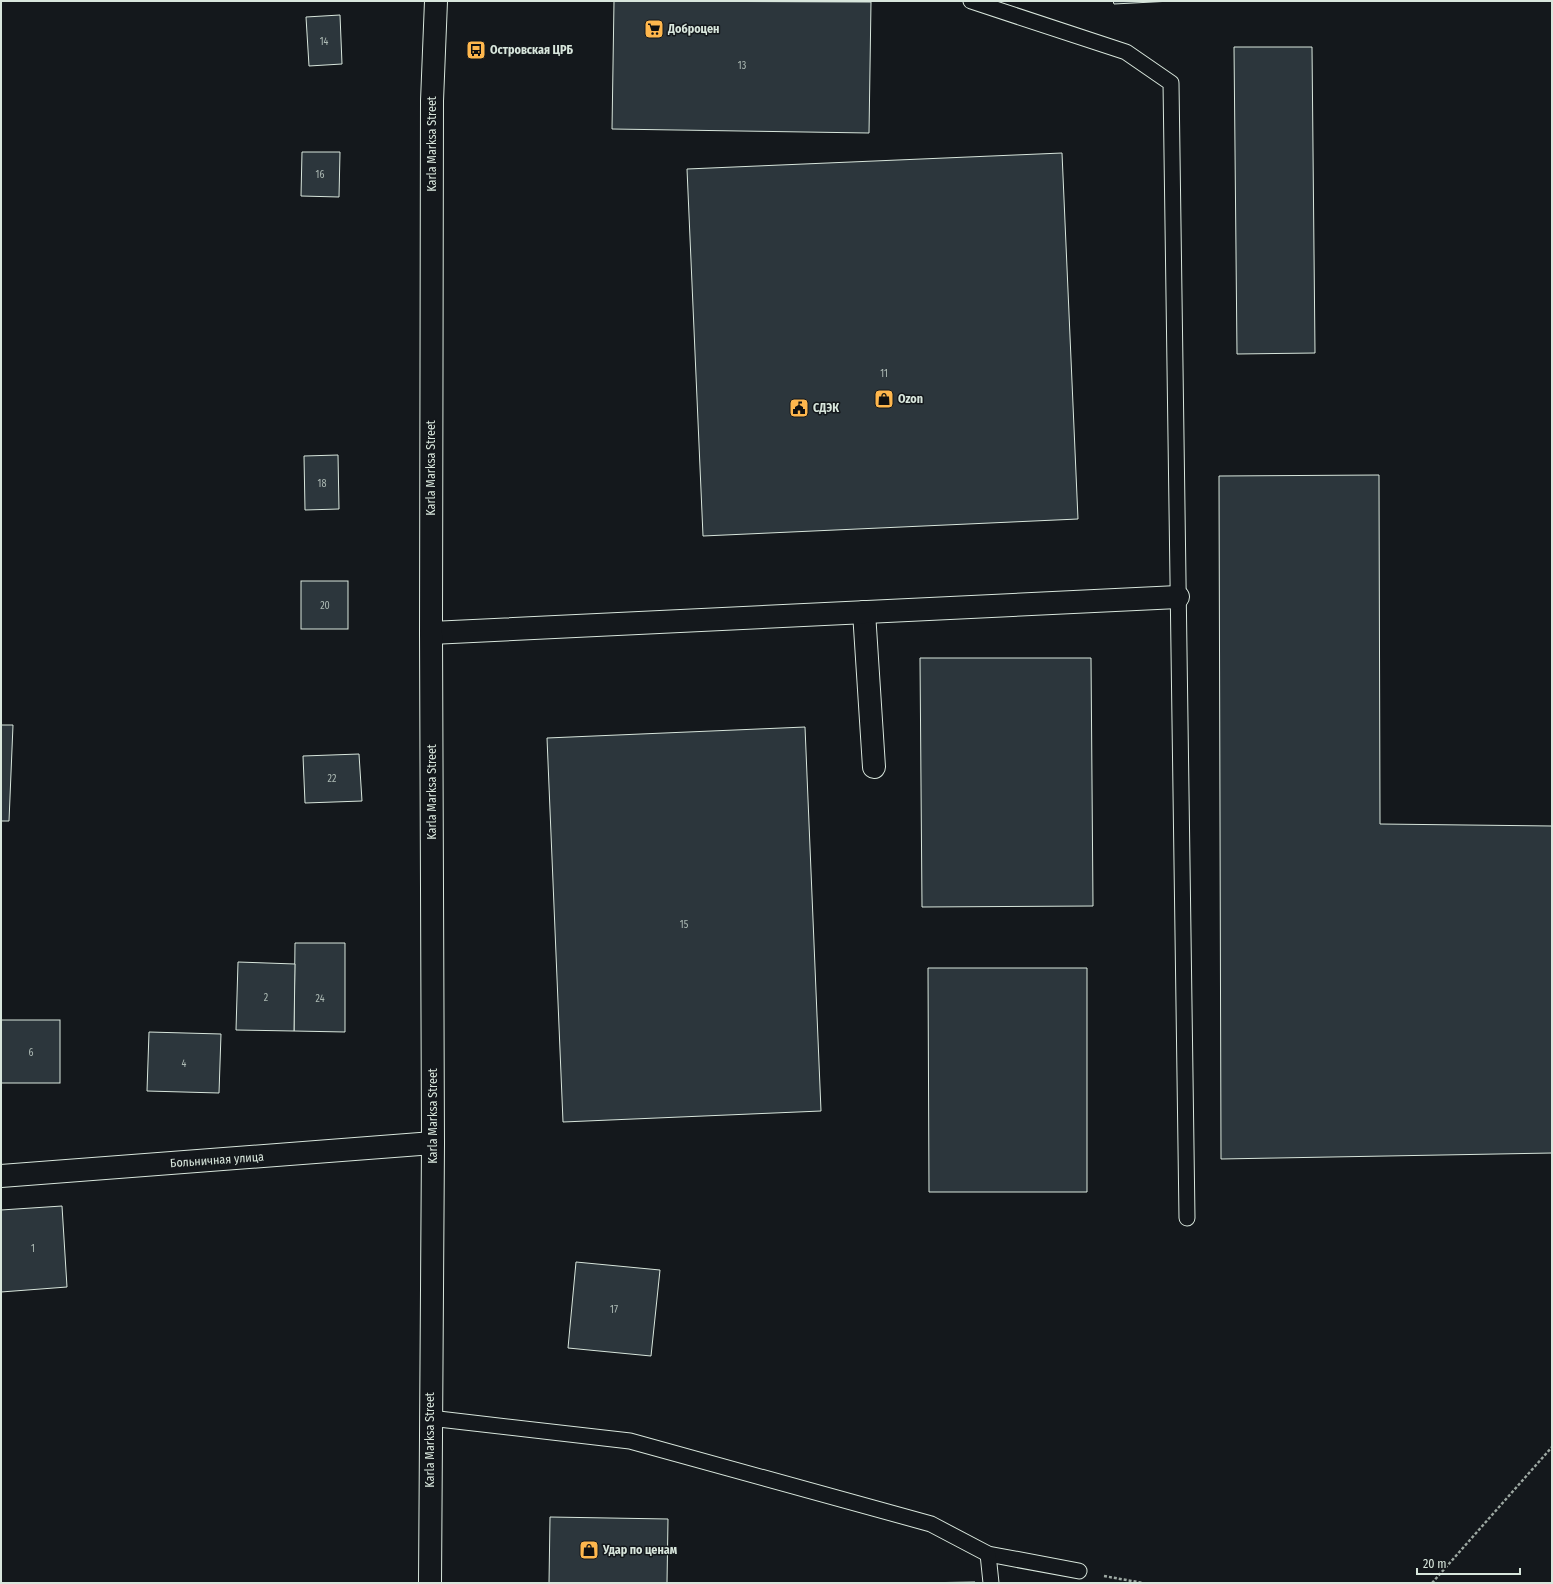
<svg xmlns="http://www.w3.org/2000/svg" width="1553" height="1584" viewBox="0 0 1553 1584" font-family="'Fira Sans Condensed',sans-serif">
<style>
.building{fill:#2c363c;stroke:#d8e6dc}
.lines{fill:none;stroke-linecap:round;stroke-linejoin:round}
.service-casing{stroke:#d8e6dc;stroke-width:17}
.minor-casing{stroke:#d8e6dc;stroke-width:24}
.secondary-casing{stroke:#d8e6dc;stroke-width:24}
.path{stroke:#9da8a2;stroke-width:2.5;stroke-dasharray:3 2;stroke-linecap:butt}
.service{stroke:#14181c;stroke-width:15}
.minor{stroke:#14181c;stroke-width:22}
.secondary{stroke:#14181c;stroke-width:22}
.labels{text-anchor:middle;stroke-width:3;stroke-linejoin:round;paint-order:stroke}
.number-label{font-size:10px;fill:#adbab4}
.poi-label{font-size:12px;font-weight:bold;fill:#d8e6dc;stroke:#14181c;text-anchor:start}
.street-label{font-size:12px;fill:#d8e6dc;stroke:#14181c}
</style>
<rect width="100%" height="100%" fill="#14181c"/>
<!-- building -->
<g class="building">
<polygon points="614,1 871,2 869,133 612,129"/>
<polygon points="1113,1 1172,1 1114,4"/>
<polygon points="340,15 342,64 309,66 306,17"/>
<polygon points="1234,47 1312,47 1315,353 1237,354"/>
<polygon points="302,152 340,152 339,197 301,196"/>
<polygon points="1062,153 1078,519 703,536 687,169"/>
<polygon points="338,455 339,509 305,510 304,456"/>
<polygon points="1379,475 1380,824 1552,826 1552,1153 1221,1159 1219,476"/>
<rect x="301" y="581" width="47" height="48"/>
<polygon points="920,658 1091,658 1093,906 922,907"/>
<polygon points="1,725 13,725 9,821 1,821"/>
<polygon points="805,727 821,1111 563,1122 547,738"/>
<polygon points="359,754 362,801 305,803 303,756"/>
<polygon points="295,943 345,943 345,1032 294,1031"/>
<polygon points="238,962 295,964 294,1031 236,1030"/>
<polygon points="928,968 1087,968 1087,1192 929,1192"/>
<rect x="1" y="1020" width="59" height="63"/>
<polygon points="149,1032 221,1034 219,1093 147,1091"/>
<polygon points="62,1206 67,1287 1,1292 1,1210"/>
<polygon points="576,1262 660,1270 651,1356 568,1348"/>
<polygon points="550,1517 668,1519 667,1583 549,1583"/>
<polygon points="975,1582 975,1583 915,1583"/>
</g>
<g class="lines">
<defs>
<g id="service">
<polyline points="971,1 1126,52 1171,83 1187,1218"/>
<polyline points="430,1418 630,1441 931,1524 988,1554 1079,1571"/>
<polyline points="988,1554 991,1583"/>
</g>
<g id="minor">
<polyline points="864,612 874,767"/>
<polyline points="431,633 1178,597"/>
<polyline points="1,1176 433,1143"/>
</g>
<polyline id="secondary" points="430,1583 433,1143 431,633 432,101 436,1"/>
</defs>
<!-- service casing -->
<use href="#service" class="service-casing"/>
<!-- minor casing -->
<use href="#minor" class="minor-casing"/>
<!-- secondary casing -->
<use href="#secondary" class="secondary-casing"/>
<!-- path -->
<g class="path">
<polyline points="1104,1576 1143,1583"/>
<polyline points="1432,1583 1552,1447"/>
</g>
<!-- service -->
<use href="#service" class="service"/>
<!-- minor -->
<use href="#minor" class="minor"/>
<!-- secondary -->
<use href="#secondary" class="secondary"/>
</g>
<!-- icons -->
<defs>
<symbol id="supermarket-square" viewBox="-11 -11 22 22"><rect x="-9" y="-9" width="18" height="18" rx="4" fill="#ffb74d" stroke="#14181c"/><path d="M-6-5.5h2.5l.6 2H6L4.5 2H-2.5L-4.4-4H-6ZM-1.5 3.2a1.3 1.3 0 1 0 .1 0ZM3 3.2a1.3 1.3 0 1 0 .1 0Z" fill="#111"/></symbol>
<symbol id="bus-square" viewBox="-11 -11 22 22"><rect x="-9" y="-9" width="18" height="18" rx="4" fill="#ffb74d" stroke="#14181c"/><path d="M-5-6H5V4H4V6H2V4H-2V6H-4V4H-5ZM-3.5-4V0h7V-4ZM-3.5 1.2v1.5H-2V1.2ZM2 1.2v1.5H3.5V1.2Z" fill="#111"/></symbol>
<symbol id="shop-square" viewBox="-11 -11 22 22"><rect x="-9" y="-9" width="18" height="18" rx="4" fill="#ffb74d" stroke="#14181c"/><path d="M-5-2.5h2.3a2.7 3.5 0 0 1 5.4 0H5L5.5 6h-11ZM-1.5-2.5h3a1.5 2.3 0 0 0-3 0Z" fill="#111"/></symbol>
<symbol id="civic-square" viewBox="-11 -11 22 22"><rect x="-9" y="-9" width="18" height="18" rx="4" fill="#ffb74d" stroke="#14181c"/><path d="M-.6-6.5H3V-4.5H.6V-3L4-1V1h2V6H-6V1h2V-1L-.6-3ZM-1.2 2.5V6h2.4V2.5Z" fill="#111"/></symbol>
</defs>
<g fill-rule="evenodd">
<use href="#supermarket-square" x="643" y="18" width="22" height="22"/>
<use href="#bus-square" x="465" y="39" width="22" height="22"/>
<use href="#shop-square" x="873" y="388" width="22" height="22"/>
<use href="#civic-square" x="788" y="397" width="22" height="22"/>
<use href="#shop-square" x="578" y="1539" width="22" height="22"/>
</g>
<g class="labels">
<!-- number labels -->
<g class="number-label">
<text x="324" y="45">14</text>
<text x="742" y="69">13</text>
<text x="320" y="178">16</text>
<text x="884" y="377">11</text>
<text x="322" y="487">18</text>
<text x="325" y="609">20</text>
<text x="332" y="782">22</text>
<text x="684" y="928">15</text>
<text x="266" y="1001">2</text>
<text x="320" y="1002">24</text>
<text x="31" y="1056">6</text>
<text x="184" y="1067">4</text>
<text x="33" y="1252">1</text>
<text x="614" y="1313">17</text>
</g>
<!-- poi labels -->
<g class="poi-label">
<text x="668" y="33">Доброцен</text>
<text x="490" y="54">Островская ЦРБ</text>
<text x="898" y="403">Ozon</text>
<text x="813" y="412">СДЭК</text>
<text x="603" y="1554">Удар по ценам</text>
</g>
<!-- street labels -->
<g class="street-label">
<text transform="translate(432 144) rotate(-90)" y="4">Karla Marksa Street</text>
<text transform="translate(431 468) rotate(-90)" y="4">Karla Marksa Street</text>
<text transform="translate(432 792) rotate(-90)" y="4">Karla Marksa Street</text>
<text transform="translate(433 1116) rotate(-90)" y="4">Karla Marksa Street</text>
<text transform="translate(217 1160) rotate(-4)" y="4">Больничная улица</text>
<text transform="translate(430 1440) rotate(-90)" y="4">Karla Marksa Street</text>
</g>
</g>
<!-- border -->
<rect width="1553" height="1584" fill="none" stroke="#d8e6dc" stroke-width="4"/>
<!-- scale -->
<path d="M1417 1568v6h103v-6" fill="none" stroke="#d8e6dc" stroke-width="2"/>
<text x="1423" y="1568" font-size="12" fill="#d8e6dc" stroke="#14181c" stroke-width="3" paint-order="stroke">20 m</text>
</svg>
